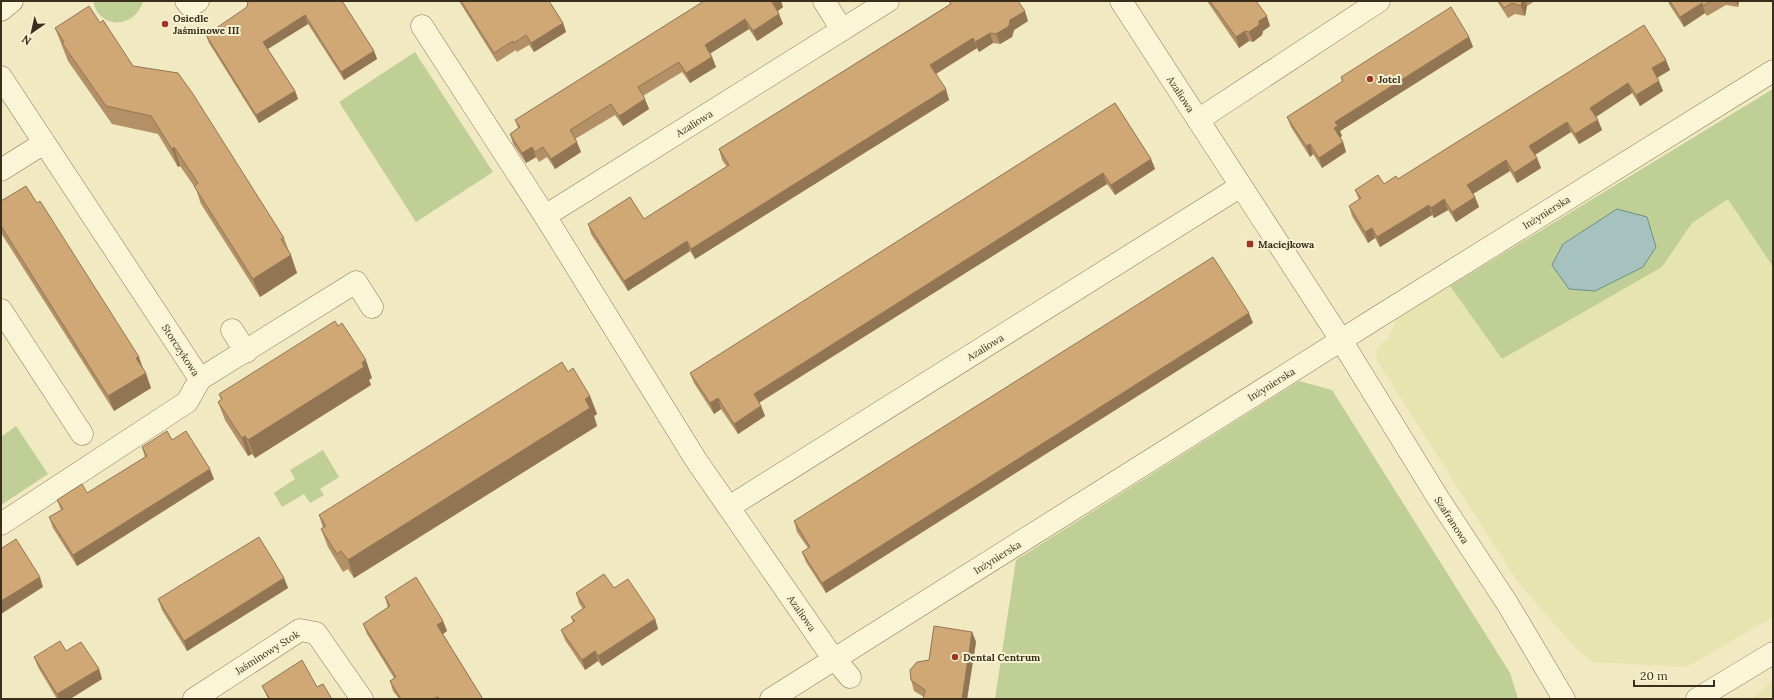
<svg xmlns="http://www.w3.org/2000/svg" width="1774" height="700" viewBox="0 0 1774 700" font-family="Lora,serif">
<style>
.farmland{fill:#e6e5af}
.green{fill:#c0cf95}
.water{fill:#a5c2be;stroke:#6b918d}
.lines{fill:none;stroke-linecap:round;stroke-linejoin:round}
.minor-casing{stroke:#8b7a58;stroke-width:23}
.minor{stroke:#faf5d6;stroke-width:22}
.wall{fill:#b39065}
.shaded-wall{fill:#927653}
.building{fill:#d0a876;stroke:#927653}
.poi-dot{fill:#9d3625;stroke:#f7f2d2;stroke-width:1.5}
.labels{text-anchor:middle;stroke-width:4;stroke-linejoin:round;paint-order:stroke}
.poi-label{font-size:10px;font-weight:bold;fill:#3a2f1d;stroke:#f7f2d2;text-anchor:start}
.street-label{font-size:10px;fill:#3a2f1d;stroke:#f7f2d2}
</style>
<rect width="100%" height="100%" fill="#f0e9c2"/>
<!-- farmland -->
<g class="farmland">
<polygon points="1728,198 1773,267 1773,617 1687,667 1592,662 1576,649 1517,581 1376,359 1377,348 1389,338 1396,320 1450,286 1502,359 1662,267 1692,223"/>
<polygon points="1773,681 1773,699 1751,699"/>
</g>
<!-- green -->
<g class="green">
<path d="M93,1H143C135,29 99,30 93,1Z"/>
<polygon points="415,52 493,172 416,222 339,102"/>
<polygon points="1773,89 1773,267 1728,199 1692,223 1662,267 1502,359 1450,286"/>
<polygon points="1299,381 1332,390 1510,673 1518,699 995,699 1016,560"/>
<polygon points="16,426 48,474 1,505 1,437"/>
<polygon points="323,450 339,477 320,489 324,495 310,503 304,494 282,507 274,493 295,479 290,470"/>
</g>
<!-- water -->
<polygon class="water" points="1617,209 1647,217 1656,247 1643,267 1595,291 1569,289 1552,265 1563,244"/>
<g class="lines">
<defs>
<g id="minor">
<polyline points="186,1 190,6 198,1"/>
<polyline points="824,1 842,30"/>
<polyline points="1121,1 1341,340 1438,498 1507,603 1564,699"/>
<polyline points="1,10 12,1"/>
<polyline points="422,26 545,216 696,460 828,651 850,677"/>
<polyline points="1,77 200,379 356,282 372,307"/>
<polyline points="1198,120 1379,1"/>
<polyline points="1,170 44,143"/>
<polyline points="545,216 888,1"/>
<polyline points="1,310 82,434"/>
<polyline points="232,330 246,352"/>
<polyline points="729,507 1241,186"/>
<polyline points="1,524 187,402 200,379"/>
<polyline points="194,699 300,630 316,633 362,699"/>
<polyline points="771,699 1378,317 1773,71"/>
<polyline points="1697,699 1773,653"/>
</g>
</defs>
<!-- minor casing -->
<use href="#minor" class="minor-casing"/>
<!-- minor -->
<use href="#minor" class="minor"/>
</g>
<!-- wall -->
<g class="wall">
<polygon points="342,1 374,51 377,59 344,80 308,24 268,49 295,91 298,99 259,123 209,43 206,35"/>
<polygon points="459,1 549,1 563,23 566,32 534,52 529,45 517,52 516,50 497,62"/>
<polygon points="704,1 783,7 778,11 779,14 783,24 757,41 749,29 710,53 712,57 716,67 690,83 682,72 643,96 649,109 623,126 615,115 575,139 581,152 555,169 547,157 539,162 536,157 526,163 513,144 510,134 518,128 515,120"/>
<polygon points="949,1 1028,21 1014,30 1012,37 1000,44 993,43 979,52 977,48 936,74 949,100 695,259 690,251 628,291 591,234 588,224 644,219 727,167 722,160 719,149 950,4"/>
<polygon points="1207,1 1256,1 1270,26 1263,31 1262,35 1253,42 1249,41 1239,48"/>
<polygon points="1497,1 1535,1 1527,6 1525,16 1515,14 1508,18"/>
<polygon points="1668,1 1739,1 1738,7 1726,5 1707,16 1705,13 1684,27 1669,4"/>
<polygon points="100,23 133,66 284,238 297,273 260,297 201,204 196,189 180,166 178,167 158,134 112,124 68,61 55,28"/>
<polygon points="1644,25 1670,70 1657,78 1663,91 1640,106 1632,93 1596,117 1602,130 1593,136 1579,144 1571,132 1535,155 1537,158 1541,168 1517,183 1510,171 1473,194 1475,197 1479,207 1456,222 1448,210 1434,218 1432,215 1380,247 1375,238 1368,243 1352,216 1349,206 1359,200 1355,190 1384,184 1398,179"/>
<polygon points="1469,37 1473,47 1340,131 1342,136 1340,137 1343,142 1346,152 1322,168 1313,154 1310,157 1291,127 1287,117 1342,82 1341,77"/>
<polygon points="1115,103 1151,159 1155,169 1115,195 1107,184 759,403 761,406 765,416 738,434 721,409 714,414 694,383 690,373"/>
<polygon points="1,201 37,203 143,370 151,388 114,411 1,233"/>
<polygon points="1253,323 826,593 806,562 802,552 808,548 797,532 794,521"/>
<polygon points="568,372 590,396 597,414 594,416 597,426 354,578 348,569 343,572 328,547 321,529 323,528 319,515"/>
<polygon points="372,378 369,380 371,385 255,458 252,454 248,456 225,420 218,402 221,400 219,394"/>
<polygon points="172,440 214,479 77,566 53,528 49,517 61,510 57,500 87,493 145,457 142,447"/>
<polygon points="284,578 288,588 187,651 162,610 158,599"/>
<polygon points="614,588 655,619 658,629 602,666 598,661 585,670 565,640 561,630 573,622 571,617 583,609 579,603 576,593"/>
<polygon points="385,597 443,621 447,631 443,634 483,699 399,699 393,691 390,681 394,678 367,634 363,624 388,608"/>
<polygon points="972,632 976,642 967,699 923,699 924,697 914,691 911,680 929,660"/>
<polygon points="66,651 99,669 102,679 70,699 57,699 38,667 34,657"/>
<polygon points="262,686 317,687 332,699 268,699"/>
</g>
<!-- shaded-wall -->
<g class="shaded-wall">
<polygon points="774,1 781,1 783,7 776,12 772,2"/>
<polygon points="1522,1 1525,1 1527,6 1525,16 1521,6"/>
<polygon points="1736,1 1739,1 1738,7"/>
<polygon points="1702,3 1705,13 1684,27 1680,17"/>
<polygon points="1025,11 1028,21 1014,30 1012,37 1000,44 996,34 1010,20"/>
<polygon points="779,14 783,24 757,41 753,31"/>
<polygon points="305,15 308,24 266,50 263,42"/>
<polygon points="1267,16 1270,26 1263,31 1262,35 1253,42 1249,32 1259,21"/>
<polygon points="745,19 749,29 708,55 705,45"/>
<polygon points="563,23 566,32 534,52 531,43"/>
<polygon points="1245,31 1249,41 1239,48 1236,37"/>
<polygon points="990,33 993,43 979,52 975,42"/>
<polygon points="1469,37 1473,47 1340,131 1342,136 1338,139 1334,128 1335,122"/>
<polygon points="973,38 977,48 934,75 930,65"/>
<polygon points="374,51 377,59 344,80 341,72"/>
<polygon points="712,57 716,67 690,83 686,73"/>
<polygon points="1666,60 1670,70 1655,79 1652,68"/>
<polygon points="1659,81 1663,91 1640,106 1636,95"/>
<polygon points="1628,83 1632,93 1594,118 1590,108"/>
<polygon points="946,89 949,100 695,259 691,249"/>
<polygon points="295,91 298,99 259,123 256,115"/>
<polygon points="645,99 649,109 623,126 619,116"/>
<polygon points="1598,120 1602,130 1579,144 1575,134"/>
<polygon points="1567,122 1571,132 1533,156 1529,146"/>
<polygon points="577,142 581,152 555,169 551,159"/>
<polygon points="1343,142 1346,152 1322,168 1319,158"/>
<polygon points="1310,144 1313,154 1310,157 1306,146"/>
<polygon points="174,147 180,166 178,167 172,149"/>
<polygon points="532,147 536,157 526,163 522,153"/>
<polygon points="1537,158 1541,168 1517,183 1514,173"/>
<polygon points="1151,159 1155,169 1115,195 1111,185"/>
<polygon points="1506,160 1510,171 1471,195 1467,185"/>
<polygon points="1103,173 1107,184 757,404 754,394"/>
<polygon points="1475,197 1479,207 1456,222 1452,212"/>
<polygon points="1444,199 1448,210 1434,218 1431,208"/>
<polygon points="1429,205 1432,215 1380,247 1377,237"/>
<polygon points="1372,228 1375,238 1368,243 1365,232"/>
<polygon points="687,241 690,251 628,291 624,281"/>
<polygon points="291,255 297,273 260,297 253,279"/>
<polygon points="1249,313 1253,323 826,593 822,583"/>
<polygon points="139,357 144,371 136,358"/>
<polygon points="366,360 372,378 369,380 371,385 255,458 248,440"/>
<polygon points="146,373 151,388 114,411 108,396"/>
<polygon points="590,396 597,414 594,416 597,426 354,578 348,560"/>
<polygon points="718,398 721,409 714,414 710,403"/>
<polygon points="761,406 765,416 738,434 734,424"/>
<polygon points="245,436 252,454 248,456 242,438"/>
<polygon points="210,469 214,479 77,566 73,555"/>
<polygon points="40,577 43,587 1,614 1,601"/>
<polygon points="284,578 288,588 187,651 184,641"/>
<polygon points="655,619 658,629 602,666 598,656"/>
<polygon points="443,621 447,631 441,635 437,625"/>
<polygon points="972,632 976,642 967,699 962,699"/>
<polygon points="595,651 598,661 585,670 582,660"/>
<polygon points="99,669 102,679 70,699 59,699 57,694"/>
</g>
<!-- building -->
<g class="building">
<polygon points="248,1 342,1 374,51 341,72 305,15 263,42 295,91 256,115 206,35 247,7"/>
<polygon points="461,1 549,1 563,23 531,43 526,35 514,43 513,41 494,53"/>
<polygon points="704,1 774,1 772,2 779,14 753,31 745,19 705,45 712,57 686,73 679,62 638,87 645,99 619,116 611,104 570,130 577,142 551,159 543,147 535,152 532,147 522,153 510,134 520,127 515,120"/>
<polygon points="949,1 1018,1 1025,11 1010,20 1009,26 996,34 990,33 975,42 973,38 930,65 946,89 691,249 687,241 624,281 588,224 630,197 644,219 729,165 719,149 951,4"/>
<polygon points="1210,1 1256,1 1267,16 1259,21 1259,25 1249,32 1245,31 1236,37"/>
<polygon points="1499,1 1522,1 1521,6 1512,3 1504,8"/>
<polygon points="1670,1 1711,1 1703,6 1702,3 1680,17"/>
<polygon points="89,6 100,23 103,20 133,66 178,73 193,94 284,238 281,239 291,255 253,279 194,186 198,183 174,147 172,149 151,116 106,106 62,43 64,42 55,28"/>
<polygon points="1451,7 1469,37 1335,122 1338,126 1334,128 1343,142 1319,158 1310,144 1306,146 1287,117 1343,81 1341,77"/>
<polygon points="1644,25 1666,60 1652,68 1659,81 1636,95 1628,83 1590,108 1598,120 1589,125 1575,134 1567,122 1529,146 1537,158 1514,173 1506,160 1467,185 1475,197 1452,212 1444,199 1431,208 1429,205 1377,237 1372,228 1365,232 1349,206 1361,198 1355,190 1378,175 1384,184 1396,176 1398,179"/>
<polygon points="1115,103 1151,159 1111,185 1103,173 754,394 761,406 734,424 718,398 710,403 690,373"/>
<polygon points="26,186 37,203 40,201 139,357 136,358 146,373 108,396 1,226 1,201"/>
<polygon points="1213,257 1249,313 822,583 802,552 810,547 794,521"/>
<polygon points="335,321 338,326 342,323 366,360 362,362 364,367 248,440 245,436 242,438 218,402 222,399 219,394"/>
<polygon points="562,362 568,372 573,368 590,396 585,399 590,408 348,560 341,551 337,554 321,529 326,526 319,515"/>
<polygon points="167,431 172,440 186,431 210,469 73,555 49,517 63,509 57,500 82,484 87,493 147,456 142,447"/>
<polygon points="259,537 284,578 184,641 158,599"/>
<polygon points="16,539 40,577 1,601 1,546 2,548"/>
<polygon points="604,574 614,588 628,579 655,619 598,656 595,651 582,660 561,630 575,621 571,617 585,607 576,593"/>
<polygon points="416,577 443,621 437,625 483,699 439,699 438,697 431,699 401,699 390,681 396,677 363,624 390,606 385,597"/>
<polygon points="934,626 972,632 962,699 923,699 925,690 911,680 910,670 917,662 929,660"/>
<polygon points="60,641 66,651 81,642 99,669 57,694 34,657"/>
<polygon points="302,660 317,687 323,684 332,699 270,699 262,686"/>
</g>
<!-- markers -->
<g class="poi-dot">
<circle cx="165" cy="24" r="4"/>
<circle cx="1370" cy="79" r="4"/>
<rect x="1246" y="240" width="8" height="8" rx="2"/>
<circle cx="955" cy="657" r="4"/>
</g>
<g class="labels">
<!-- poi labels -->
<g class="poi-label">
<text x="173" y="22">Osiedle<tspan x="173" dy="12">Jaśminowe III</tspan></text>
<text x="1378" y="83">Jotel</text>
<text x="1258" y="248">Maciejkowa</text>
<text x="963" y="661">Dental Centrum</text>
</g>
<!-- street labels -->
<g class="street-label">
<text transform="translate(1181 94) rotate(57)" y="4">Azaliowa</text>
<text transform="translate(694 123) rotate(-32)" y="4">Azaliowa</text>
<text transform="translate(1546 212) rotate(-32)" y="4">Inżynierska</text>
<text transform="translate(985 347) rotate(-32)" y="4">Azaliowa</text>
<text transform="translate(181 350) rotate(57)" y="4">Storczykowa</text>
<text transform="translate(1271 384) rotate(-32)" y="4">Inżynierska</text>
<text transform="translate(1452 520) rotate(57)" y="4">Szafranowa</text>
<text transform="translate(997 557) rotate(-32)" y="4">Inżynierska</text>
<text transform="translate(802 613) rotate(55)" y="4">Azaliowa</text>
<text transform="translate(267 652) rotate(-32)" y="4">Jaśminowy Stok</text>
</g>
</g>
<!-- border -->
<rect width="1774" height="700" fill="none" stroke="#3a2f1d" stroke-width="4"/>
<!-- north arrow -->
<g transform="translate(32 32) rotate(214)" stroke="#f7f2d2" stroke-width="3" paint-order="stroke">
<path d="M0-3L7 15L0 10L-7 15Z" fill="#3a2f1d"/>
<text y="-6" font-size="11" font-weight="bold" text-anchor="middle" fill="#3a2f1d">N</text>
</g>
<!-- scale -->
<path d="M1634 680v6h80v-6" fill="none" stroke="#3a2f1d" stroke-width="2"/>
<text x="1640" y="680" font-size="12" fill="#3a2f1d" stroke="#f7f2d2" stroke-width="3" paint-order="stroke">20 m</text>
</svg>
